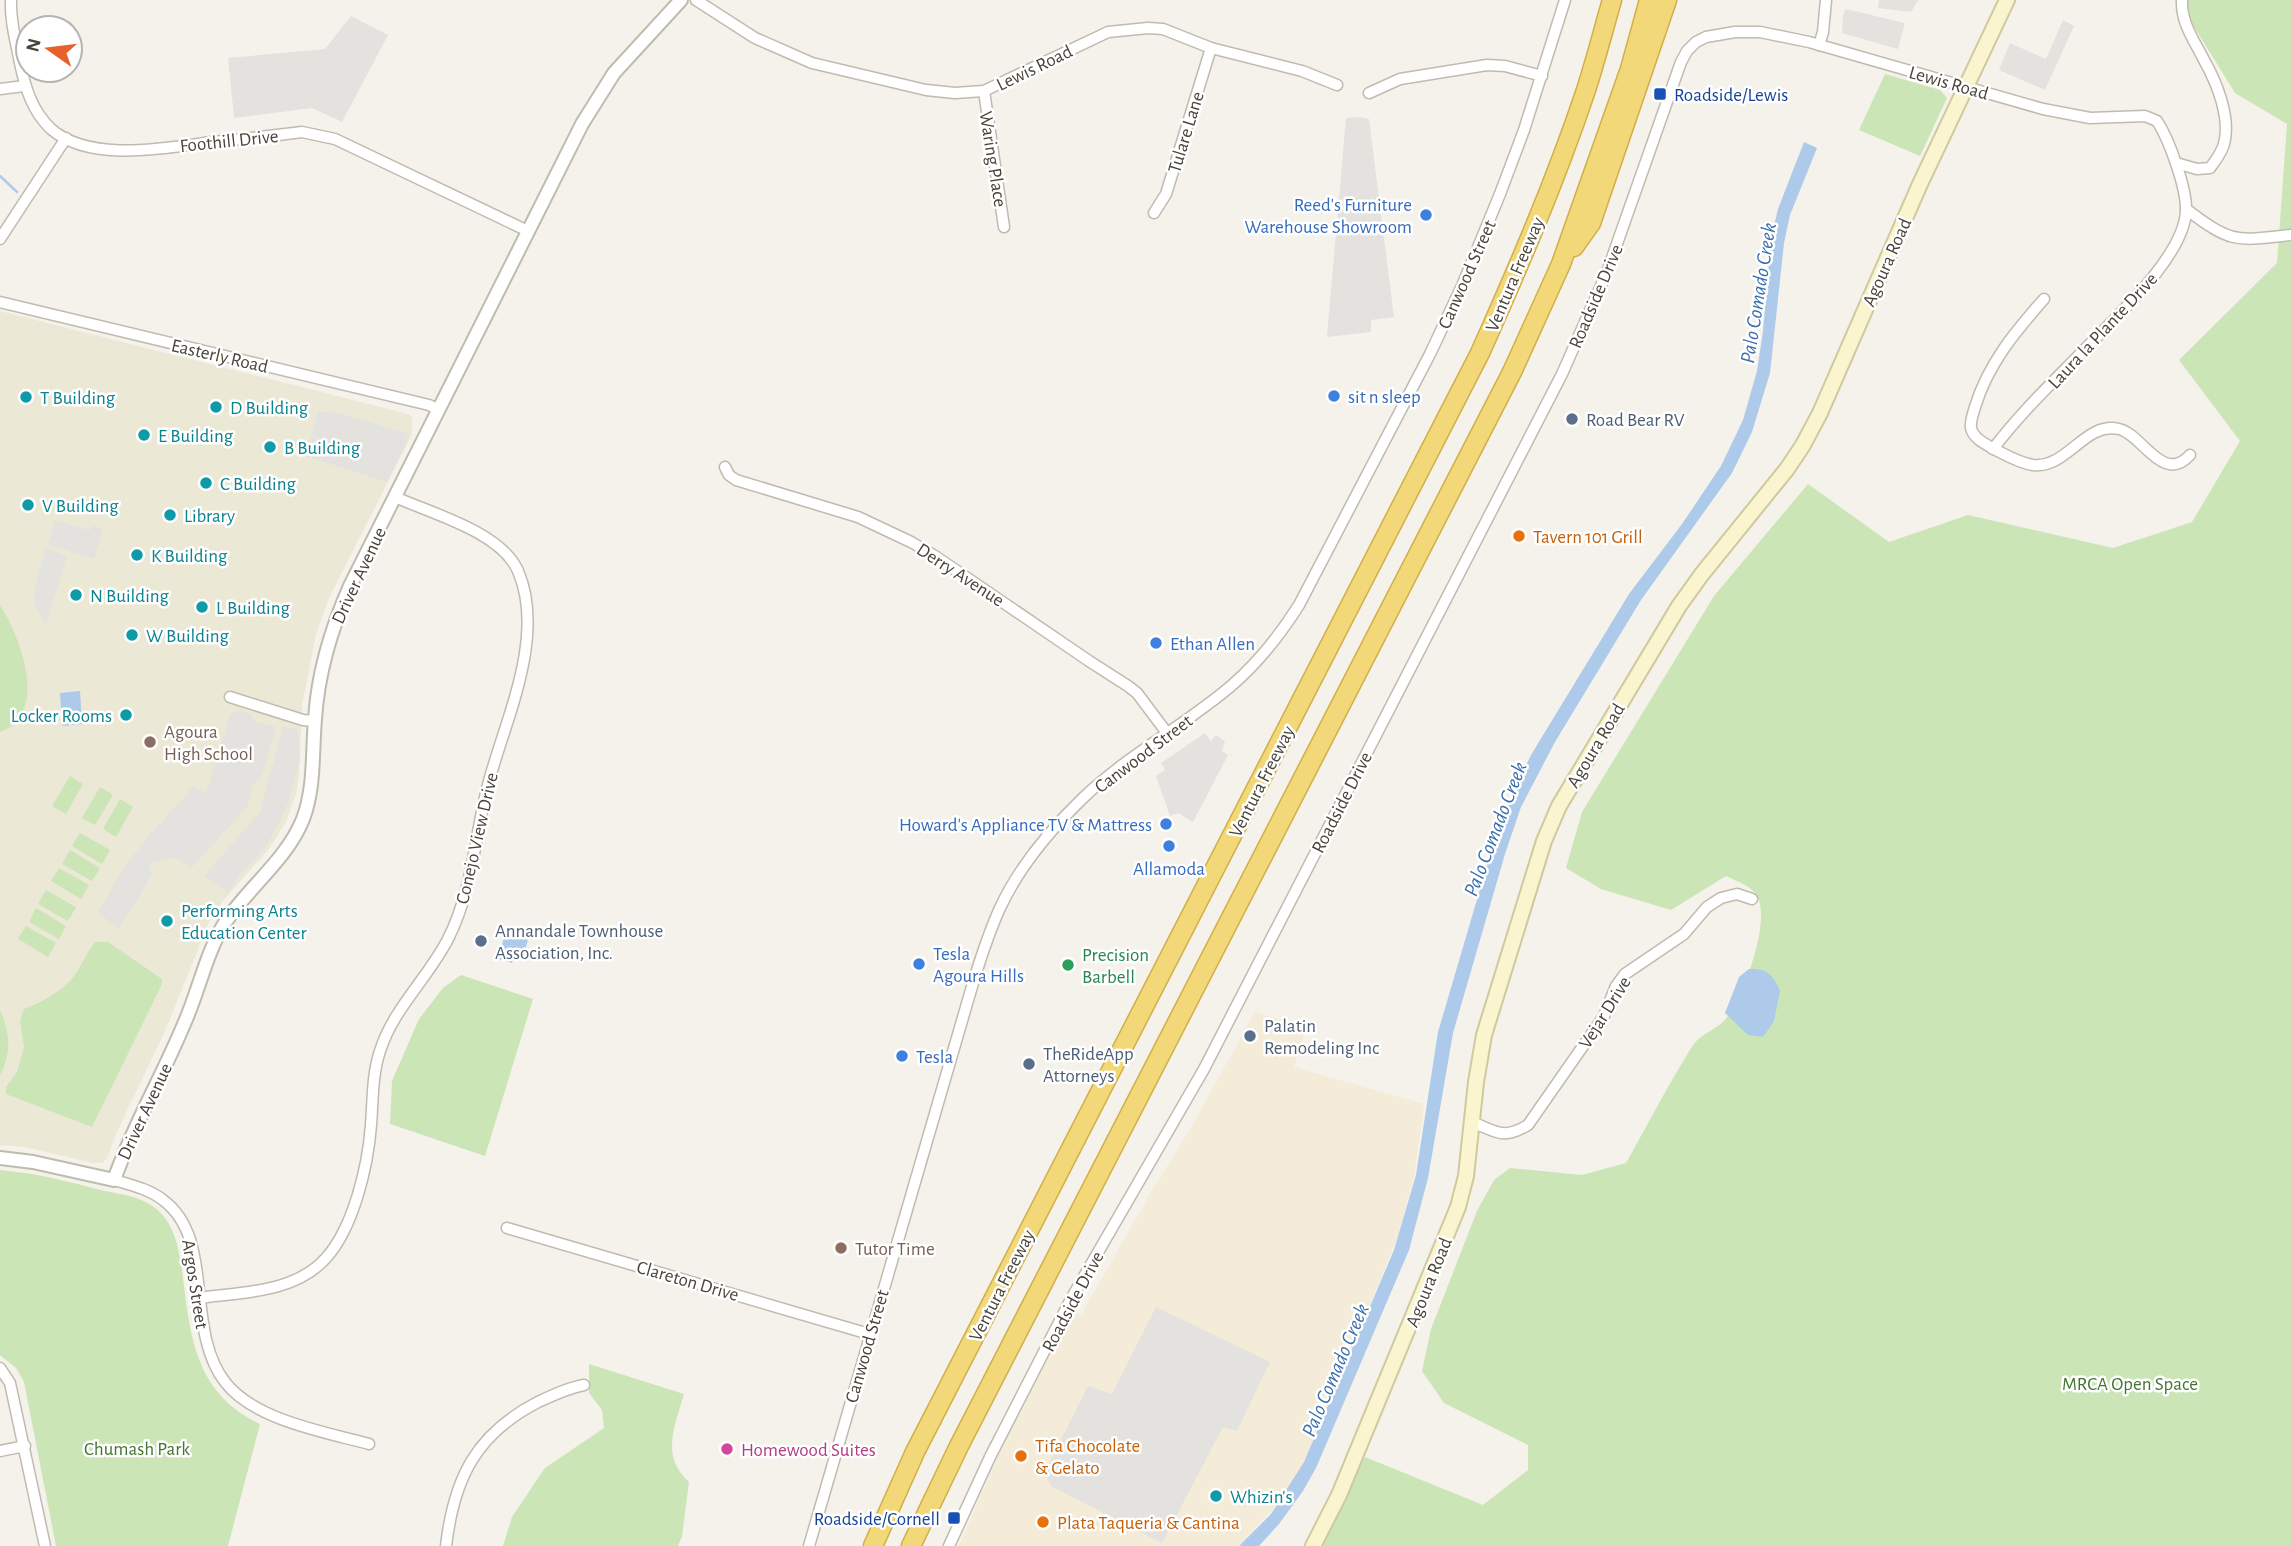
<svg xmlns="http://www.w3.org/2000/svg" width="2291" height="1546" viewBox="0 0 2291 1546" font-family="'Alegreya Sans',sans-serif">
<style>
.commercial{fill:#f4ebd8}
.education{fill:#ece8d6}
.green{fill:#cbe5b7}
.parking{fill:#e3e2df}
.water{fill:#adcaeb}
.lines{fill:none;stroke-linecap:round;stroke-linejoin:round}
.stream{stroke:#adcaeb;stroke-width:2.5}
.minor-casing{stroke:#bfbbae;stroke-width:13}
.tertiary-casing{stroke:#bfbbae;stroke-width:16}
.secondary-casing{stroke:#d0c99e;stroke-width:18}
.motorway-casing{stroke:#d1af48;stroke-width:21}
.minor{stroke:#fff;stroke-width:10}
.tertiary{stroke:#fff;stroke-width:12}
.secondary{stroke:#faf5cf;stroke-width:14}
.motorway{stroke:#f2d878;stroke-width:18}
.transit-dot{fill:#1a4fb4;stroke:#fff;stroke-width:2.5}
.shop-dot{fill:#3f7fe0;stroke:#fff;stroke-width:2.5}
.culture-dot{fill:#0f9aa8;stroke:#fff;stroke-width:2.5}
.service-dot{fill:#5c6f8a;stroke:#fff;stroke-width:2.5}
.food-dot{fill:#e8710a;stroke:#fff;stroke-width:2.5}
.education-dot{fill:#8d6e63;stroke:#fff;stroke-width:2.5}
.leisure-dot{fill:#2e9e5b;stroke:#fff;stroke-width:2.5}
.hotel-dot{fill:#d1479c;stroke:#fff;stroke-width:2.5}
.labels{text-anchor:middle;stroke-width:5;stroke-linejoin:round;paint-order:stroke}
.street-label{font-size:19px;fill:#484439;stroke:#fff}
.transit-label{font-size:19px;fill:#164399;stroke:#fff;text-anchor:start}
.shop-label{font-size:19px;fill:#366cbe;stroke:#fff;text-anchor:start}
.culture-label{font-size:19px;fill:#0d838f;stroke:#fff;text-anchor:start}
.service-label{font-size:19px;fill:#4e5e75;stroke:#fff;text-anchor:start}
.food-label{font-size:19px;fill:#c56008;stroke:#fff;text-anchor:start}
.education-label{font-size:19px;fill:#785e54;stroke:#fff;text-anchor:start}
.leisure-label{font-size:19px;fill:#27864d;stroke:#fff;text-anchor:start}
.park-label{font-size:19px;fill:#427630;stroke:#fff}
.hotel-label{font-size:19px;fill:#b23c85;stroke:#fff;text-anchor:start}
.water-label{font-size:21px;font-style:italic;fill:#3a6eac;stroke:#fff}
</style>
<rect width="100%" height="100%" fill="#f4f2eb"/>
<!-- commercial -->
<polygon class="commercial" points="1255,1012 1306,1027 1294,1067 1424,1104 1414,1176 1397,1238 1312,1446 1294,1481 1272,1510 1238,1546 959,1546 998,1456 1072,1311 1081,1315 1153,1189 1193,1124"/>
<!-- education -->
<polygon class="education" points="0,311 408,414 412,418 412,434 329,598 316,634 302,706 299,777 296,794 286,822 269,849 222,902 209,922 165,1031 116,1134 107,1158 102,1163 93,1163 24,1147 0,1145"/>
<!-- green -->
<g class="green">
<path d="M2186,0H2291V1546H1320L1365,1457L1483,1505L1528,1470V1445L1444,1403L1422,1371L1431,1329L1477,1211L1494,1180L1510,1168L1582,1175L1626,1163C1648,1124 1669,1083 1693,1045C1700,1035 1714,1030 1723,1022C1742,1003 1772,920 1757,896C1751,885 1736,881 1726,876L1671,910L1601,889L1566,868L1582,812L1714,596L1808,484L1889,542L1968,515L2113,548L2192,522L2240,441L2179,360L2277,263L2287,124L2235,93L2183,9Z"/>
<polygon points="1885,74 1940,90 1947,98 1920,156 1859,130"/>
<path d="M0,605C20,636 50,715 0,732Z"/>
<polygon points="70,776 83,784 66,814 52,806"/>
<polygon points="100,787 113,795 95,825 82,818"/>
<polygon points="120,799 133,807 116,837 103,829"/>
<polygon points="80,833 110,850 102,864 72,846"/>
<polygon points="70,850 100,868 92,881 62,864"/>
<polygon points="59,868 89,885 81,899 51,881"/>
<polygon points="46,890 76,907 68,921 38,904"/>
<polygon points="36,908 66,926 59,939 29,922"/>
<polygon points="26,926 56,943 48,957 18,939"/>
<path d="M95,942H108L162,979V984L92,1127L6,1094V1087L17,1072L24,1047L20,1021L24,1009C40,1003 59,993 71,980C81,969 85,954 95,942Z"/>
<polygon points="461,975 533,999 485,1156 390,1124 392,1081 419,1019 443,988"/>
<path d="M0,1010C10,1033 12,1053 0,1075Z"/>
<path d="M0,1170C36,1173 70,1182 105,1191C120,1194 138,1196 151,1205C174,1220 178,1245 182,1270C190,1334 194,1393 260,1424L228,1546H56L24,1382L16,1368L0,1355Z"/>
<path d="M589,1364L684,1394C675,1426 660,1456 689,1482L682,1536L678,1546H503L512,1517L545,1468L604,1428L602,1410L589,1393Z"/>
</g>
<!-- parking -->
<g class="parking">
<polygon points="1879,0 1918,0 1911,12 1878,8"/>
<polygon points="1846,9 1905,23 1898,49 1842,33 1843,15"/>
<polygon points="351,16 388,35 342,122 312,108 234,118 228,58 325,49"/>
<polygon points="2063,20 2074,26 2045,90 1999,70 2010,43 2046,59"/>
<polygon points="1359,117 1369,119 1394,317 1371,320 1371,332 1327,337 1346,118"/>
<polygon points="319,411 332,413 333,411 408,434 406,444 387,482 305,456"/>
<polygon points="55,520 89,530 93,526 103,529 94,559 48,545"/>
<polygon points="46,548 67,556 46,624 35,605 34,591"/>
<polygon points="240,710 250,714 256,722 276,727 261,779 254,783 247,807 191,868 175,858 151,863 148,868 153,873 119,929 98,913 120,873 146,839 194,786 206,794 230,714"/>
<polygon points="283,726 298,730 300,760 289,801 280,821 266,847 243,871 228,892 204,876 260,812"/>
<polygon points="1205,733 1211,741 1216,735 1225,741 1222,751 1228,755 1193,822 1178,813 1170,816 1156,776 1165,770 1161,763"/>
<polygon points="1156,1307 1270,1362 1237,1431 1223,1427 1162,1543 1051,1486 1044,1473 1088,1386 1112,1394"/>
</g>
<!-- water -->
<g class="water">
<polygon points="1804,142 1817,148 1790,215 1784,243 1770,373 1752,432 1732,473 1641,600 1555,742 1521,807 1505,854 1453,1033 1428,1178 1409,1250 1316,1468 1303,1491 1279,1524 1259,1546 1239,1546 1271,1514 1304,1462 1394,1250 1416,1175 1438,1032 1496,835 1516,786 1531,755 1629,594 1682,524 1721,466 1743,420 1757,371 1763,331 1771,238 1778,209"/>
<polygon points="80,691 82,724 62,726 60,693"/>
<polygon points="505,933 528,940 525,950 517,948 512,963 495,958 498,949 501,949"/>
<path d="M1749,969C1767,968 1773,975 1780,991L1774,1021L1763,1037L1748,1035L1725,1013L1739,977Z"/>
</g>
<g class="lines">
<!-- stream -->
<polyline class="stream" points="0,176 17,192"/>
<defs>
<g id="minor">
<path d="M11,0C10,21 16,42 20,63C25,87 32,111 51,129C90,163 165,148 212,142C242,139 272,136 302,132L335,139L528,231"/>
<polyline points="696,0 755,38 812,63 926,90 955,93 984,91 1108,32 1148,28 1163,29 1211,48 1302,71 1337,85"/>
<polyline points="1819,45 1823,32 1826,0"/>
<polyline points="0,89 24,86"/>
<polyline points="984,91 1004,227"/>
<polyline points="1369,93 1400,79 1487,65 1505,66 1542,76"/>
<path d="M2176,163L2197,169L2210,168C2216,160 2221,154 2224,144C2231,118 2217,83 2204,60C2194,40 2181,23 2182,0"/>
<path d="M2186,209C2232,244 2236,241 2291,235"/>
<polyline points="1154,213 1166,194 1211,48"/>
<polyline points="0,239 66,138"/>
<path d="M2044,299C2015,332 1988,364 1975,407C1973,414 1970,421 1971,428C1973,438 1985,444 1994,449C2006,455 2019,463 2033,465C2067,469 2085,421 2119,429C2142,434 2163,485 2190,455"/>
<polyline points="0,302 429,405 439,410"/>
<polyline points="725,467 729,475 736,480 858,517 911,542 935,556 1089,661 1128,686 1137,693 1167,733"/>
<polyline points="230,697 303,720 315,721"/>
<path d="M1472,1122C1497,1132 1503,1140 1528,1125L1604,1016L1616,986L1625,974L1684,934L1707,907L1721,898L1737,894L1752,899"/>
<path d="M114,1180C131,1185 149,1189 163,1200C216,1239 184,1329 225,1382C254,1420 325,1432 369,1444"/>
<polyline points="507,1228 869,1334"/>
<path d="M199,1298C242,1292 295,1293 326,1258C354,1227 368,1165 371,1125C373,1100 372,1075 380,1051C393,1009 428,978 448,939C474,887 474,836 489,781C506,718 546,636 518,571C501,532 433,514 395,497"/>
<polyline points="0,1368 10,1383 45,1546"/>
<polyline points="0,1451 25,1446"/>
<path d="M446,1546C454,1478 476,1434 538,1402C553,1395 568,1388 584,1385"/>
<path d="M809,1546L973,983C981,957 989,932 1000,908C1019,867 1051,829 1083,798C1128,755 1184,726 1231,686C1258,663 1280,635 1299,605L1430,354L1462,286L1500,194L1524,130L1565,0"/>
<path d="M949,1546L990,1457L1071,1299L1204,1069L1562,374L1607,272L1681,62L1687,51L1696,42L1706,37L1735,32H1760L1809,42L2043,109L2090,118L2145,116L2157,121C2169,139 2187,189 2186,211C2184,256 2117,316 2087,347C2055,380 2021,412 1993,449"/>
</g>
<path id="tertiary" d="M0,1158L33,1162L114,1180C133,1126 162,1077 184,1024C199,991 206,952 226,921C250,886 287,859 303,819C315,787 312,753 315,719C318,672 331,629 350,586L582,124L614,73L681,0"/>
<polyline id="secondary" points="1313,1546 1339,1495 1458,1207 1466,1176 1476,1082 1484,1035 1544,841 1559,806 1679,606 1702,574 1787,469 1803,445 1820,413 1920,184 2007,0"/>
<g id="motorway">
<polyline points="1574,247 1591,223 1667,0"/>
<path d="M873,1546L915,1452L1480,353C1518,268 1555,182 1585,93C1595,63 1603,31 1612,0"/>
<polyline points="911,1546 959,1446 1512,372 1561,264 1630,69 1649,0"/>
</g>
</defs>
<!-- minor casing -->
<use href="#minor" class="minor-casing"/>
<!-- tertiary casing -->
<use href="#tertiary" class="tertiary-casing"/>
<!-- secondary casing -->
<use href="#secondary" class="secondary-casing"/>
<!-- motorway casing -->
<use href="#motorway" class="motorway-casing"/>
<!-- minor -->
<use href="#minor" class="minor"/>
<!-- tertiary -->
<use href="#tertiary" class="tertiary"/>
<!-- secondary -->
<use href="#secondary" class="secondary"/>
<!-- motorway -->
<use href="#motorway" class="motorway"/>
</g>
<!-- markers -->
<g class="transit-dot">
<rect x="1653" y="87" width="14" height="14" rx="3.5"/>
<rect x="947" y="1511" width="14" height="14" rx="3.5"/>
</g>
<g class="shop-dot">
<circle cx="1426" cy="215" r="7"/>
<circle cx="1334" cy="396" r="7"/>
<circle cx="1156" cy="643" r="7"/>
<circle cx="1166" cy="824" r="7"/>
<circle cx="1169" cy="846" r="7"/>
<circle cx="919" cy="964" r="7"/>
<circle cx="902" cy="1056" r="7"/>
</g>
<g class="culture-dot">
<circle cx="26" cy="397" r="7"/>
<circle cx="216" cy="407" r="7"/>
<circle cx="144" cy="435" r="7"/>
<circle cx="270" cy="447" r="7"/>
<circle cx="206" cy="483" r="7"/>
<circle cx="28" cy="505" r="7"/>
<circle cx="170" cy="515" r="7"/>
<circle cx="137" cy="555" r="7"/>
<circle cx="76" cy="595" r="7"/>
<circle cx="202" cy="607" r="7"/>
<circle cx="132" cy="635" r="7"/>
<circle cx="126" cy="715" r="7"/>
<circle cx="167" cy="921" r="7"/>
<circle cx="1216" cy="1496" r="7"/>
</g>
<g class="service-dot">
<circle cx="1572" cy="419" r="7"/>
<circle cx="481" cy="941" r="7"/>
<circle cx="1250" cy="1036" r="7"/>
<circle cx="1029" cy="1064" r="7"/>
</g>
<g class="food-dot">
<circle cx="1519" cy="536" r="7"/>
<circle cx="1021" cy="1456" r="7"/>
<circle cx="1043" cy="1522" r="7"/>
</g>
<g class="education-dot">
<circle cx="150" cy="742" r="7"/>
<circle cx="841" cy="1248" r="7"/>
</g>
<circle class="leisure-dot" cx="1068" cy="965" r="7"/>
<circle class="hotel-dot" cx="727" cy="1449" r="7"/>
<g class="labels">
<!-- street labels -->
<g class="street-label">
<text transform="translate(1034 67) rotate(-26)" y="7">Lewis Road</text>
<text transform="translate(1949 82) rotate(16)" y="7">Lewis Road</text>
<text transform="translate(1185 132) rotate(-73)" y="7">Tulare Lane</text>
<text transform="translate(229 140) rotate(-6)" y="7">Foothill Drive</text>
<text transform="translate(994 159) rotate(81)" y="7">Waring Place</text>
<text transform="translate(1886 262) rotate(-66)" y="7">Agoura Road</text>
<text transform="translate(1466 274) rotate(-66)" y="7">Canwood Street</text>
<text transform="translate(1514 274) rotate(-67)" y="7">Ventura Freeway</text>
<text transform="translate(1595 296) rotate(-67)" y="7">Roadside Drive</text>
<text transform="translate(2102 330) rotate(-47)" y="7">Laura la Plante Drive</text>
<text transform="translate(220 355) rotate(13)" y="7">Easterly Road</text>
<text transform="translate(961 574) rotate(33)" y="7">Derry Avenue</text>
<text transform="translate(358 575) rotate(-65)" y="7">Driver Avenue</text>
<text transform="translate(1595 745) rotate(-59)" y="7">Agoura Road</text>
<text transform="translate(1143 753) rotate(-37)" y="7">Canwood Street</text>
<text transform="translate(1261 781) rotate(-63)" y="7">Ventura Freeway</text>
<text transform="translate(1341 802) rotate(-63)" y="7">Roadside Drive</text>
<text transform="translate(476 838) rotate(-77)" y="7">Conejo View Drive</text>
<text transform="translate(1604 1012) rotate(-58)" y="7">Vejar Drive</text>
<text transform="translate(144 1111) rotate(-65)" y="7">Driver Avenue</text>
<text transform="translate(688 1280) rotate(16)" y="7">Clareton Drive</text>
<text transform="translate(1428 1282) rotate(-68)" y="7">Agoura Road</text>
<text transform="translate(196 1284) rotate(81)" y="7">Argos Street</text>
<text transform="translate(1001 1285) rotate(-63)" y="7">Ventura Freeway</text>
<text transform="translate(1072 1301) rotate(-62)" y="7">Roadside Drive</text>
<text transform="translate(866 1346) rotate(-74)" y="7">Canwood Street</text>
</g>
<!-- transit labels -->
<g class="transit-label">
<text x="1674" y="101">Roadside/Lewis</text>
<text x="940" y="1525" text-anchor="end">Roadside/Cornell</text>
</g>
<!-- shop labels -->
<g class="shop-label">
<text x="1412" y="211" text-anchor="end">Reed's Furniture<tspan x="1412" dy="22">Warehouse Showroom</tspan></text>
<text x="1348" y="403">sit n sleep</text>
<text x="1170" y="650">Ethan Allen</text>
<text x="1152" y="831" text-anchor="end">Howard's Appliance TV &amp; Mattress</text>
<text x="1169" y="875" text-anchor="middle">Allamoda</text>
<text x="933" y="960">Tesla<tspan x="933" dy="22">Agoura Hills</tspan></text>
<text x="916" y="1063">Tesla</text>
</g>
<!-- culture labels -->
<g class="culture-label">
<text x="40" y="404">T Building</text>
<text x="230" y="414">D Building</text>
<text x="158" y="442">E Building</text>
<text x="284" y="454">B Building</text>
<text x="220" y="490">C Building</text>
<text x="42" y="512">V Building</text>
<text x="184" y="522">Library</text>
<text x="151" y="562">K Building</text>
<text x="90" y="602">N Building</text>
<text x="216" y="614">L Building</text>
<text x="146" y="642">W Building</text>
<text x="112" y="722" text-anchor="end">Locker Rooms</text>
<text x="181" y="917">Performing Arts<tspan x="181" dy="22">Education Center</tspan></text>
<text x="1230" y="1503">Whizin's</text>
</g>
<!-- service labels -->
<g class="service-label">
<text x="1586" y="426">Road Bear RV</text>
<text x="495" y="937">Annandale Townhouse<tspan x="495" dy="22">Association, Inc.</tspan></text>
<text x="1264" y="1032">Palatin<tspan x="1264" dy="22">Remodeling Inc</tspan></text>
<text x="1043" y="1060">TheRideApp<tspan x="1043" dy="22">Attorneys</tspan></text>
</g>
<!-- food labels -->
<g class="food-label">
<text x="1533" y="543">Tavern 101 Grill</text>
<text x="1035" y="1452">Tifa Chocolate<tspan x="1035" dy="22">&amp; Gelato</tspan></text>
<text x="1057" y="1529">Plata Taqueria &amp; Cantina</text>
</g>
<!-- education labels -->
<g class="education-label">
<text x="164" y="738">Agoura<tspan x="164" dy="22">High School</tspan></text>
<text x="855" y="1255">Tutor Time</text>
</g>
<!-- leisure labels -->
<g class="leisure-label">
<text x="1082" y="961">Precision<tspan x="1082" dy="22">Barbell</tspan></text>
</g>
<!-- park labels -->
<g class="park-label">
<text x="2130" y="1390">MRCA Open Space</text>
<text x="137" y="1455">Chumash Park</text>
</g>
<!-- hotel labels -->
<g class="hotel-label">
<text x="741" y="1456">Homewood Suites</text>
</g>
<!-- water labels -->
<g class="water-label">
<text transform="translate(1758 293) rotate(-81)" y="7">Palo Comado Creek</text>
<text transform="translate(1495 829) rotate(-69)" y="7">Palo Comado Creek</text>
<text transform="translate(1335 1370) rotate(-67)" y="7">Palo Comado Creek</text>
</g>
</g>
<!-- north arrow -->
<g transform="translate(49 49) rotate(284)"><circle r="33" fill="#ffffff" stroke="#b6b4b0" stroke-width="2"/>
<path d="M0-5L12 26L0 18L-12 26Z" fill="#e8602e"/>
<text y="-10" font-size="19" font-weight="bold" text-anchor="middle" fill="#484439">N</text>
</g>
</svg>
